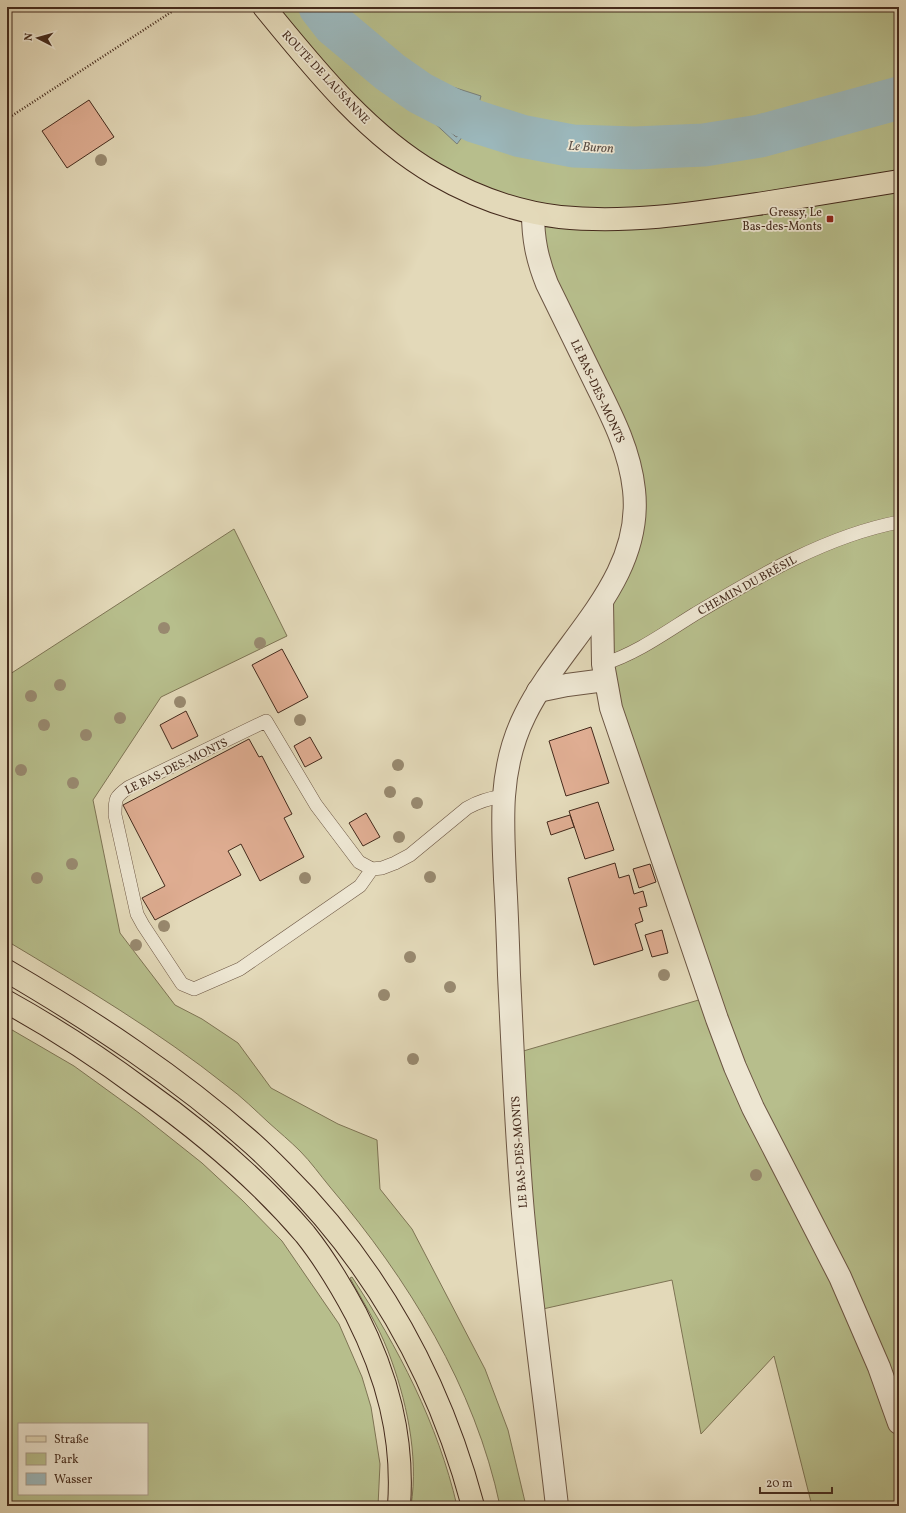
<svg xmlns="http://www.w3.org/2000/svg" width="906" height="1513" viewBox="0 0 906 1513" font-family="Vollkorn,serif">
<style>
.green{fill:#b7be8c;stroke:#7e7454;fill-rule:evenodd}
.water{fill:#9bb7bb;stroke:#787f7b}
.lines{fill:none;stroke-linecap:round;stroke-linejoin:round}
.shore{stroke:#70706c;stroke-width:1}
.river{stroke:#9bb7bb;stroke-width:43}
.building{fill:#dfad92;stroke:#442a1c}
.service-casing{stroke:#6c5643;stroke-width:14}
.tertiary-casing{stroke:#6c5643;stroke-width:24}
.primary-casing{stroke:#442a1c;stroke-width:24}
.motorway-casing{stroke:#442a1c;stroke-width:24}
.path{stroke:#442a1c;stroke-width:2.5;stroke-dasharray:1 2;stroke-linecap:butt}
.service{stroke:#ede6d2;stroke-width:13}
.tertiary{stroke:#ede6d2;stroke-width:22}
.primary{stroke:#e3d9b9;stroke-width:22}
.motorway{stroke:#e3d9b9;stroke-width:22}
.tree{fill:#98896f}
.poi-dot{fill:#8f2418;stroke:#ede6d2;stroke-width:1.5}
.labels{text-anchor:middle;stroke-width:3.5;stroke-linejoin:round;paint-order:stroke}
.street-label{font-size:12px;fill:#442a1c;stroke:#ede6d2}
.poi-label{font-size:12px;fill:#442a1c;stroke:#ede6d2;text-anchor:end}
.water-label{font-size:13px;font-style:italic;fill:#5a4d44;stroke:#ede6d2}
</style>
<rect width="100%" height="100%" fill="#e3d9b9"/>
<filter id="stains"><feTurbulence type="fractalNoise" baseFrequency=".005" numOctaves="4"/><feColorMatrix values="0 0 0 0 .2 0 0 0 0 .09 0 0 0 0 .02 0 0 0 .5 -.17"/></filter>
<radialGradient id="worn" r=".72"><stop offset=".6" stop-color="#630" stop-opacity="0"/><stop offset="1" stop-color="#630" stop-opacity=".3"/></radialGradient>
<!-- green -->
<g class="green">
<polygon points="264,7 899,7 899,1506 812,1506 774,1356 701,1434 672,1280 534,1311 513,1054 709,997 602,651 634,487 547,284 533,213 435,174"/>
<path d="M234,529L287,636L161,697L93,800L120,933L175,1005L202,1019L238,1043L271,1088L338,1124L377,1140L380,1189L412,1229L485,1369L508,1430L526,1506H500C475,1387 408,1279 330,1187C320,1175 311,1162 300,1151C290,1141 279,1132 268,1122C255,1110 242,1097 227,1086C158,1031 82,986 7,941V676Z"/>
<path d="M7,1027L74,1066L139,1113L202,1163L243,1201L282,1241L339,1324L362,1377L371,1407L380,1464L378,1506H7ZM19,1424H147V1494H19Z"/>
<path d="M352,1277C398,1347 438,1424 457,1506H411C419,1455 406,1398 388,1351C378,1325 363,1302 350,1278Z"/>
</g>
<!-- water -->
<polygon class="water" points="431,80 481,96 474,121 457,144 413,103"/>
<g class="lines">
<!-- shore -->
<g class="shore">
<polygon points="433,85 476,99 471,119 457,137 455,136 419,103"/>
<polygon points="434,91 469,102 466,117 457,129 454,129 426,103 426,101"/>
<polygon points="436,98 462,106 461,114 456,120 454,120 434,103"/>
</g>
<!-- river -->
<polyline class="river" points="320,7 334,25 390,72 420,93 474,121 521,136 573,146 635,148 704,145 760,136 899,98"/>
</g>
<!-- building -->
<g class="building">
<polygon points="89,100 114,137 67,168 42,131"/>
<polygon points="282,649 308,697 278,713 252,665"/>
<polygon points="186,711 198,736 172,749 160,725"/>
<polygon points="591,727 609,783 566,796 549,741"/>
<polygon points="310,737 322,758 305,767 294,746"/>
<polygon points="249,739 259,757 262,756 292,814 284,818 304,857 260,881 241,844 228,851 241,875 155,920 142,898 165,886 123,805"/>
<polygon points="598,802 614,850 585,859 569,811"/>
<polygon points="366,813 380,837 363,846 349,823"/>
<polygon points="570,815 574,827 551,835 547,822"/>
<polygon points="615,863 619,878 629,875 634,894 643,891 647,906 639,908 643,921 635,924 643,950 594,965 568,878"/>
<polygon points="650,864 656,882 639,888 633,869"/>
<polygon points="662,930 668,953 652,957 645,935"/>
</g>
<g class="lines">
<defs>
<g id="service">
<path d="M603,664C636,654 666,632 695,614C759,576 826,536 899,522"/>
<path d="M372,869L360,886L240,969L194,989L182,984L143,925L137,914L115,815C115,798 115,797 129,787L266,721L316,805L359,862L372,869L382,868L395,863L410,855L467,808C479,801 490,798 504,796"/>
</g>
<g id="tertiary">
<path d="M533,213C533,239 537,259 547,284C563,316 579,349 595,382C612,416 630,451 634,490C644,581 561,641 525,715C512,741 506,768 504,796C502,823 504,851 505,879C507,911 508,943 509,975C513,1055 516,1134 523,1213C532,1311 546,1408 557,1506"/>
<polyline points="602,602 603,664 611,708 717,1019 735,1067 753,1108 840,1277 879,1367 899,1423"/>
<polyline points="538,691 567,685 605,680"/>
</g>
<path id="primary" d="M264,7C314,68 366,134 435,174C473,196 517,212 560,217C628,224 697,213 764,203C809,196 854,188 899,181"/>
<g id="motorway">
<path d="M7,971C94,1022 178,1077 253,1144C263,1153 273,1163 282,1172C376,1265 439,1379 473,1506"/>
<path d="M7,1002C54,1028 100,1058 143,1090C202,1132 258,1179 305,1234C325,1259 341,1286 356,1314C387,1375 404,1437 399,1506"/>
</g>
</defs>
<!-- service casing -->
<use href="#service" class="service-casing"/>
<!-- tertiary casing -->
<use href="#tertiary" class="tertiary-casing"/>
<!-- primary casing -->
<use href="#primary" class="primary-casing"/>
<!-- motorway casing -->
<use href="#motorway" class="motorway-casing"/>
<!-- path -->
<polyline class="path" points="7,119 179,7"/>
<!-- service -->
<use href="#service" class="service"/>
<!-- tertiary -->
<use href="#tertiary" class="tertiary"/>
<!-- primary -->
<use href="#primary" class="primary"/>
<!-- motorway -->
<use href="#motorway" class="motorway"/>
</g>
<!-- trees -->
<g class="tree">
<circle cx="101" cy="160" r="6"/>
<circle cx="164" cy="628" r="6"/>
<circle cx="260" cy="643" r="6"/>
<circle cx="60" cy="685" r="6"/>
<circle cx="31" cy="696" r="6"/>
<circle cx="180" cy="702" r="6"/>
<circle cx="120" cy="718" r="6"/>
<circle cx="300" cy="720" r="6"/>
<circle cx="44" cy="725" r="6"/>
<circle cx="86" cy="735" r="6"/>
<circle cx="398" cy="765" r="6"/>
<circle cx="21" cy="770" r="6"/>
<circle cx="73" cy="783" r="6"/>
<circle cx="390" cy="792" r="6"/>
<circle cx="417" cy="803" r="6"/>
<circle cx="399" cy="837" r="6"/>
<circle cx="72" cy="864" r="6"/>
<circle cx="430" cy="877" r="6"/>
<circle cx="37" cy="878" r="6"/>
<circle cx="305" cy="878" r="6"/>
<circle cx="164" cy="926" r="6"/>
<circle cx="136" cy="945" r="6"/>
<circle cx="410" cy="957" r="6"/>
<circle cx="664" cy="975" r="6"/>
<circle cx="450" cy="987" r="6"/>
<circle cx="384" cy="995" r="6"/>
<circle cx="413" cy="1059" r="6"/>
<circle cx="756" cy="1175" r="6"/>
</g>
<!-- markers -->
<rect class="poi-dot" x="826" y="215" width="8" height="8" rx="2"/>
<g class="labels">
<!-- street labels -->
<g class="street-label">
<text transform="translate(326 77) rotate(47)" y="4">ROUTE DE LAUSANNE</text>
<text transform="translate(598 391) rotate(65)" y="4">LE BAS-DES-MONTS</text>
<text transform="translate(747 585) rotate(-29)" y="4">CHEMIN DU BRÉSIL</text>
<text transform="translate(176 766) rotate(-26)" y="4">LE BAS-DES-MONTS</text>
<text transform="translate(519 1152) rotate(-94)" y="4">LE BAS-DES-MONTS</text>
</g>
<!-- poi labels -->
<g class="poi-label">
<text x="822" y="216">Gressy, Le<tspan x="822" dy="14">Bas-des-Monts</tspan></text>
</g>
<!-- water labels -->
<g class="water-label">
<text transform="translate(591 146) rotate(4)" y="5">Le Buron</text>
</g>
</g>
<!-- margin -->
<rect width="906" height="1513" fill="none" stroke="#e3d9b9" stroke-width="24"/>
<rect x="8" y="8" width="890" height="1497" fill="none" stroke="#442a1c" stroke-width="2"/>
<rect x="12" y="12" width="882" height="1489" fill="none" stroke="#442a1c"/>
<!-- legend -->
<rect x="18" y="1423" width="130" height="72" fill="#ede6d2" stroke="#a99b89"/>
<rect x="26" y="1436" width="20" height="6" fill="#e3d9b9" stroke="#a99b89"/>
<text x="54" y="1443" font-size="12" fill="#442a1c">Straße</text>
<rect x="26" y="1453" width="20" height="12" fill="#b7be8c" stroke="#a99b89"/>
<text x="54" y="1463" font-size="12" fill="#442a1c">Park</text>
<rect x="26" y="1473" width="20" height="12" fill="#9bb7bb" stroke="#a99b89"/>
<text x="54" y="1483" font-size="12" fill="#442a1c">Wasser</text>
<!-- north arrow -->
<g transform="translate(38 38) rotate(276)" stroke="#ede6d2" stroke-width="3" paint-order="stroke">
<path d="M0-3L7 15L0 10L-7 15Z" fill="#442a1c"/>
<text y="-6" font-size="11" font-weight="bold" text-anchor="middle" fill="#442a1c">N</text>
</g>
<!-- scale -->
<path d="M760 1487v6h72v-6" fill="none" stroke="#442a1c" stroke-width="2"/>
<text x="766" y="1487" font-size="12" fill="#442a1c" stroke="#ede6d2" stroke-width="3" paint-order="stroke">20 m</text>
<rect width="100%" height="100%" filter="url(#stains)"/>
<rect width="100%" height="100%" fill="url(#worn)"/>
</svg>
